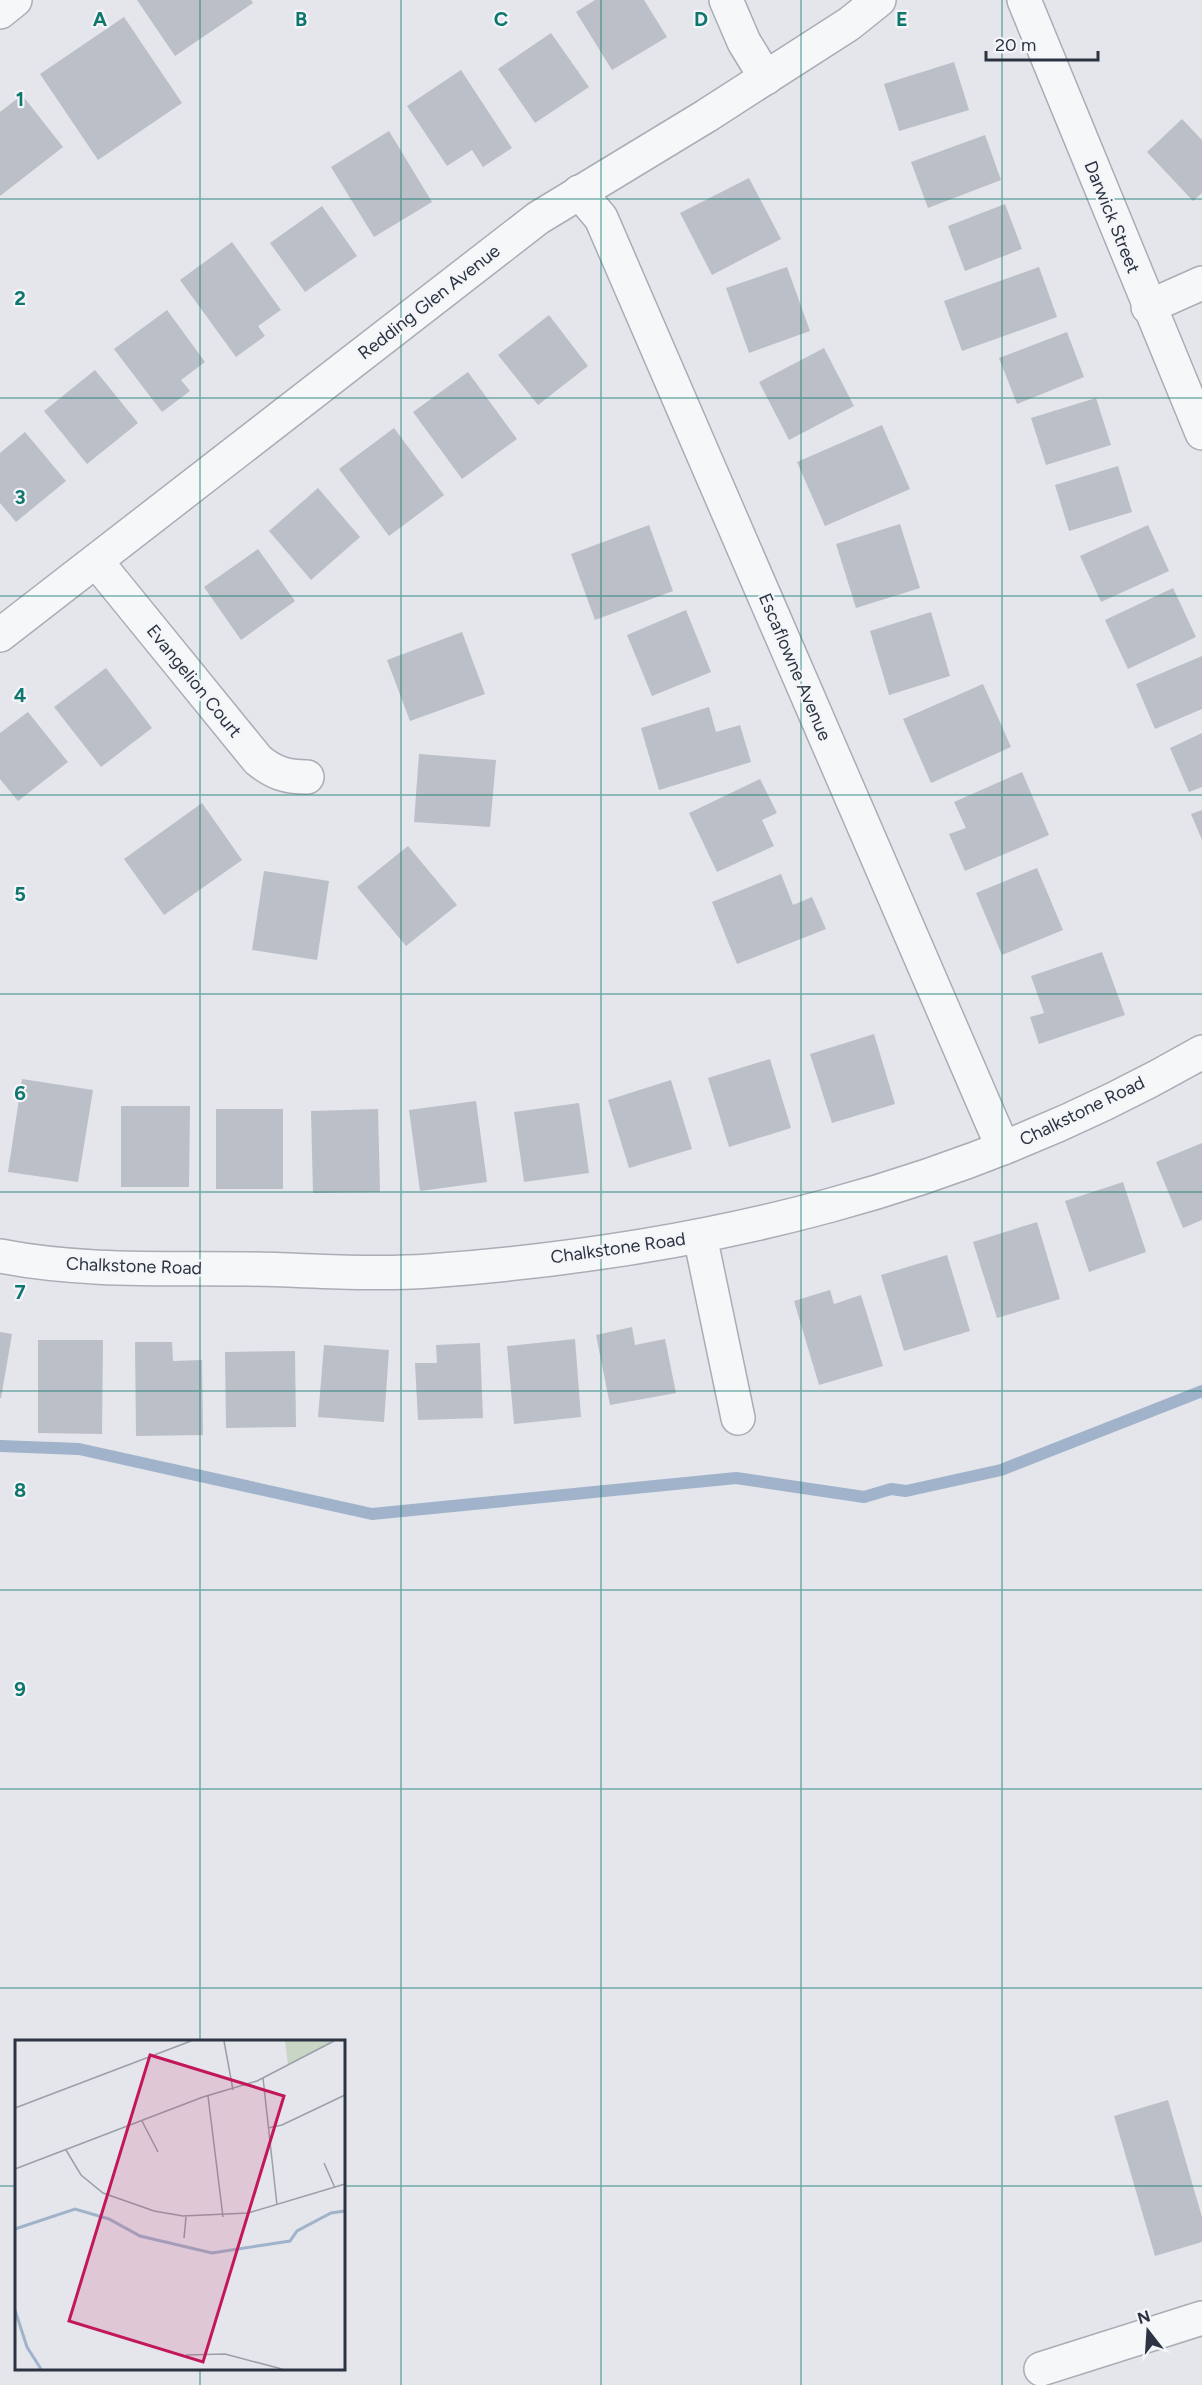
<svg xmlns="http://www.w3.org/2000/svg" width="1202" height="2385" viewBox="0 0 1202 2385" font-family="Figtree,sans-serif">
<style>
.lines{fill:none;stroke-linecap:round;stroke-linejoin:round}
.stream{stroke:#a0b3ca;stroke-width:12}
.building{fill:#bbbfc8}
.minor-casing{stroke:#a9adb5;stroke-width:36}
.minor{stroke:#f6f7f9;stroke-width:33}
.grid{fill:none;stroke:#0f766e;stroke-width:1.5;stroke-opacity:0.55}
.labels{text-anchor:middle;stroke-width:4.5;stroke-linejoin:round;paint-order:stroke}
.street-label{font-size:18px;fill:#2c3443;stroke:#f3f5f8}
.inset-river{fill:none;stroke:#a0b3ca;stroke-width:3}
.inset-road{fill:none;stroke:#9a9fa8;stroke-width:1.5}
.view{fill:#c2185b;fill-opacity:0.15;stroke:#c2185b;stroke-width:3}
.inset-edge{fill:none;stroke:#2c3443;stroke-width:3}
.grid-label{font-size:20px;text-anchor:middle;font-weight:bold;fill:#0f766e;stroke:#f3f5f8;stroke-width:4.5;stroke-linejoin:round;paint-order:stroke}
</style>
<rect width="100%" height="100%" fill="#e4e6eb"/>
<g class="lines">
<!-- stream -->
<polyline class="stream" points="0,1446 79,1449 372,1514 736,1478 864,1497 891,1489 906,1491 1001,1470 1202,1391"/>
</g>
<!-- building -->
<g class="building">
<polygon points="137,0 251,0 253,3 175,56"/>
<polygon points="595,0 644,0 667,37 612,70 576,12"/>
<polygon points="124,17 182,103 98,160 40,74"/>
<polygon points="551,33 589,87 535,123 498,69"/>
<polygon points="954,62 969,110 899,131 884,84"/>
<polygon points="461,70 512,148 483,167 472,150 447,166 407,106"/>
<polygon points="22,95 63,147 0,196 0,112"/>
<polygon points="1182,119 1202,140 1202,193 1193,201 1147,152"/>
<polygon points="389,131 432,202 374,237 331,167"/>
<polygon points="985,135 1001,180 928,208 911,162"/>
<polygon points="749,178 781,239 712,275 680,213"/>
<polygon points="1005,204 1022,249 965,271 948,226"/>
<polygon points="322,206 357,256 305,292 270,243"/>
<polygon points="232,242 281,310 258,326 265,336 236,357 180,280"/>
<polygon points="787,267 810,331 749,353 726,288"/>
<polygon points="1039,267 1057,317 962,351 944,301"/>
<polygon points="167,310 205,362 181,380 190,391 162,412 114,349"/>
<polygon points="549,315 588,366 538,405 498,355"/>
<polygon points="1067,332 1084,377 1017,404 999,358"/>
<polygon points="824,348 854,406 789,440 759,382"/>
<polygon points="95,370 138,423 87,464 44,411"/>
<polygon points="468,372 517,439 462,479 413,412"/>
<polygon points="1096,398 1111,445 1046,465 1031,418"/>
<polygon points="882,425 910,489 825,526 797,462"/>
<polygon points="394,428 444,495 389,536 339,469"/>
<polygon points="25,432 66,481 16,522 0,503 0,453"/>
<polygon points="1118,466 1132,512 1069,531 1055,485"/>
<polygon points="318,488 360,537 311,580 269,531"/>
<polygon points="900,524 920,588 856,608 836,544"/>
<polygon points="649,525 673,591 595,620 571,554"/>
<polygon points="1148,525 1169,571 1101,602 1080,556"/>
<polygon points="258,549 295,601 241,640 204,587"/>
<polygon points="1173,588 1196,637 1128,669 1105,620"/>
<polygon points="686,610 711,672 652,696 627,635"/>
<polygon points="931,612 950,676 889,695 870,631"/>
<polygon points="462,632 485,694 410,721 387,660"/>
<polygon points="1202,656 1202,709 1155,729 1136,684"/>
<polygon points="106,668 152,728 101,767 54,707"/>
<polygon points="983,684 1011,747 931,783 903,719"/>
<polygon points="709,707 716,732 740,725 751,762 659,790 641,728"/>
<polygon points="28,712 68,762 18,801 0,779 0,733"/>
<polygon points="1202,733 1202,787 1189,792 1170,748"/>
<polygon points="419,754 496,760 490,827 414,822"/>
<polygon points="1022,772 1049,835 965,871 949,834 966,828 954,802"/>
<polygon points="760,779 777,813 762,820 774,846 717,872 689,813"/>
<polygon points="202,803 242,860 164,915 124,859"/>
<polygon points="1202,810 1202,840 1191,814"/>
<polygon points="408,846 457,905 406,946 357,887"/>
<polygon points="1037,868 1063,930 1002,955 976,893"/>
<polygon points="264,871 329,881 317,960 252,950"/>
<polygon points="781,874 793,905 812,897 826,929 737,964 712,902"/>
<polygon points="1102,952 1125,1015 1039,1044 1030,1017 1044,1013 1031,976"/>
<polygon points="874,1034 895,1104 832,1123 810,1054"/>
<polygon points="770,1059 791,1128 729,1147 708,1078"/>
<polygon points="22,1079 93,1090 78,1182 8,1172"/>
<polygon points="671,1080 692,1149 629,1168 608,1100"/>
<polygon points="476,1101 487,1182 420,1191 409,1110"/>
<polygon points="579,1103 589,1173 524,1182 514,1112"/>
<polygon points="121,1106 190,1106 189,1187 121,1187"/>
<rect x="216" y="1109" width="67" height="80"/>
<polygon points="378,1109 380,1192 313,1193 311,1111"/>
<polygon points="1202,1143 1202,1220 1183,1228 1156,1162"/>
<polygon points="1123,1182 1146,1252 1089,1272 1065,1201"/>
<polygon points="1037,1222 1060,1299 997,1318 973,1242"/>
<polygon points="947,1255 970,1331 904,1351 881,1275"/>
<polygon points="830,1290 834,1304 861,1295 883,1366 819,1385 794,1301"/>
<polygon points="632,1327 635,1345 665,1339 676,1393 610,1405 596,1335"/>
<polygon points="0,1332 12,1334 1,1398 0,1398"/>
<polygon points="575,1339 581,1417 514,1424 507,1346"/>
<polygon points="38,1340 103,1340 102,1434 38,1433"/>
<polygon points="135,1342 172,1342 173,1361 202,1360 203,1435 136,1436"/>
<polygon points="480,1343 483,1418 418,1420 415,1363 437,1363 436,1345"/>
<polygon points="324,1345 389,1350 384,1422 318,1417"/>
<polygon points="295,1351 296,1427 226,1428 225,1352"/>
<polygon points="1168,2100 1202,2217 1202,2242 1155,2256 1114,2116"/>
</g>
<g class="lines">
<defs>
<g id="minor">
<polyline points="726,0 744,42 766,78"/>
<polyline points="1024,0 1202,433"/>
<polyline points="0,12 15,0"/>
<polyline points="579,192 601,218 1003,1148"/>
<polyline points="1148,307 1202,283"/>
<path d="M96,561L258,760C274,773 286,777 307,777"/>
<polyline points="0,635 538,218 706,116 849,24 879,0"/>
<polyline points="700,1236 738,1418"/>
<path d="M0,1256C81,1272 166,1268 249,1269C308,1270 370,1275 429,1271C703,1251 963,1190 1202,1052"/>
<polyline points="1041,2369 1202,2318"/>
</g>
</defs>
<!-- minor casing -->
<use href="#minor" class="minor-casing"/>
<!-- minor -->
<use href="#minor" class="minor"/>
</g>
<!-- grid -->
<path class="grid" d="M200,0V2042M401,0V2385M601,0V2385M801,0V2385M1002,0V2385M0,199H1202M0,398H1202M0,596H1202M0,795H1202M0,994H1202M0,1192H1202M0,1391H1202M0,1590H1202M0,1789H1202M0,1988H1202M0,2186H16M344,2186H1202M200,2368V2385"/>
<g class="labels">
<!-- street labels -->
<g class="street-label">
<text transform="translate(1112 217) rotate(68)" y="6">Darwick Street</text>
<text transform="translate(429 302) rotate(-38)" y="6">Redding Glen Avenue</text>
<text transform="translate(795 667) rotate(67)" y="6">Escaflowne Avenue</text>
<text transform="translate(194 681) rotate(51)" y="6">Evangelion Court</text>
<text transform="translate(1082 1111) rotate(-26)" y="6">Chalkstone Road</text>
<text transform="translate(618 1248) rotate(-8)" y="6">Chalkstone Road</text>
<text transform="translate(134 1266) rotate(2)" y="6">Chalkstone Road</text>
</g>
</g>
<!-- overview -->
<g transform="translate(15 2040)">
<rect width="330" height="330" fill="#e4e6eb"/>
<path d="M270,1H318L273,25Z" fill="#c9d5c5"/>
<path class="inset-river" d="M0,189L60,169L94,179L125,196L197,213L275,201L282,191L316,173L330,171M0,270L12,307L26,329"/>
<path class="inset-road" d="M209,1L218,50M248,38L262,165M193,56L208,177M0,68L176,1M127,81L143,112M253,88L267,85L330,55M51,110L66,135L88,153L139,171L168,176L233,173L330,144M309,123L320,148M0,129L188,57L242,41L319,1M169,198L171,177M171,315L210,314L267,329"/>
<path class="view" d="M135,15L269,56L188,322L54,281Z"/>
<rect width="330" height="330" class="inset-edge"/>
</g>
<g class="grid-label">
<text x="100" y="26">A</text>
<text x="301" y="26">B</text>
<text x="501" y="26">C</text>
<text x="701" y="26">D</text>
<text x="902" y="26">E</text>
<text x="20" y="106">1</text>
<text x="20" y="305">2</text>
<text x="20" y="504">3</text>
<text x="20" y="702">4</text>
<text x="20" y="901">5</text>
<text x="20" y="1100">6</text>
<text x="20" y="1299">7</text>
<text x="20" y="1497">8</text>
<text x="20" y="1696">9</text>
</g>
<!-- north arrow -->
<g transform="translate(1148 2331) rotate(343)" stroke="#f3f5f8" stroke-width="4.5" paint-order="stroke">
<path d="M0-4.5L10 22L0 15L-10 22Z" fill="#2c3443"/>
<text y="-9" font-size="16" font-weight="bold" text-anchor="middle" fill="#2c3443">N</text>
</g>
<!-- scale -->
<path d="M986 51v9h112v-9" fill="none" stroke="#2c3443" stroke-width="3"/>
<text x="995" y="51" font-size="18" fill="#2c3443" stroke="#f3f5f8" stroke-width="4.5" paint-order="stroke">20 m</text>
</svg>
